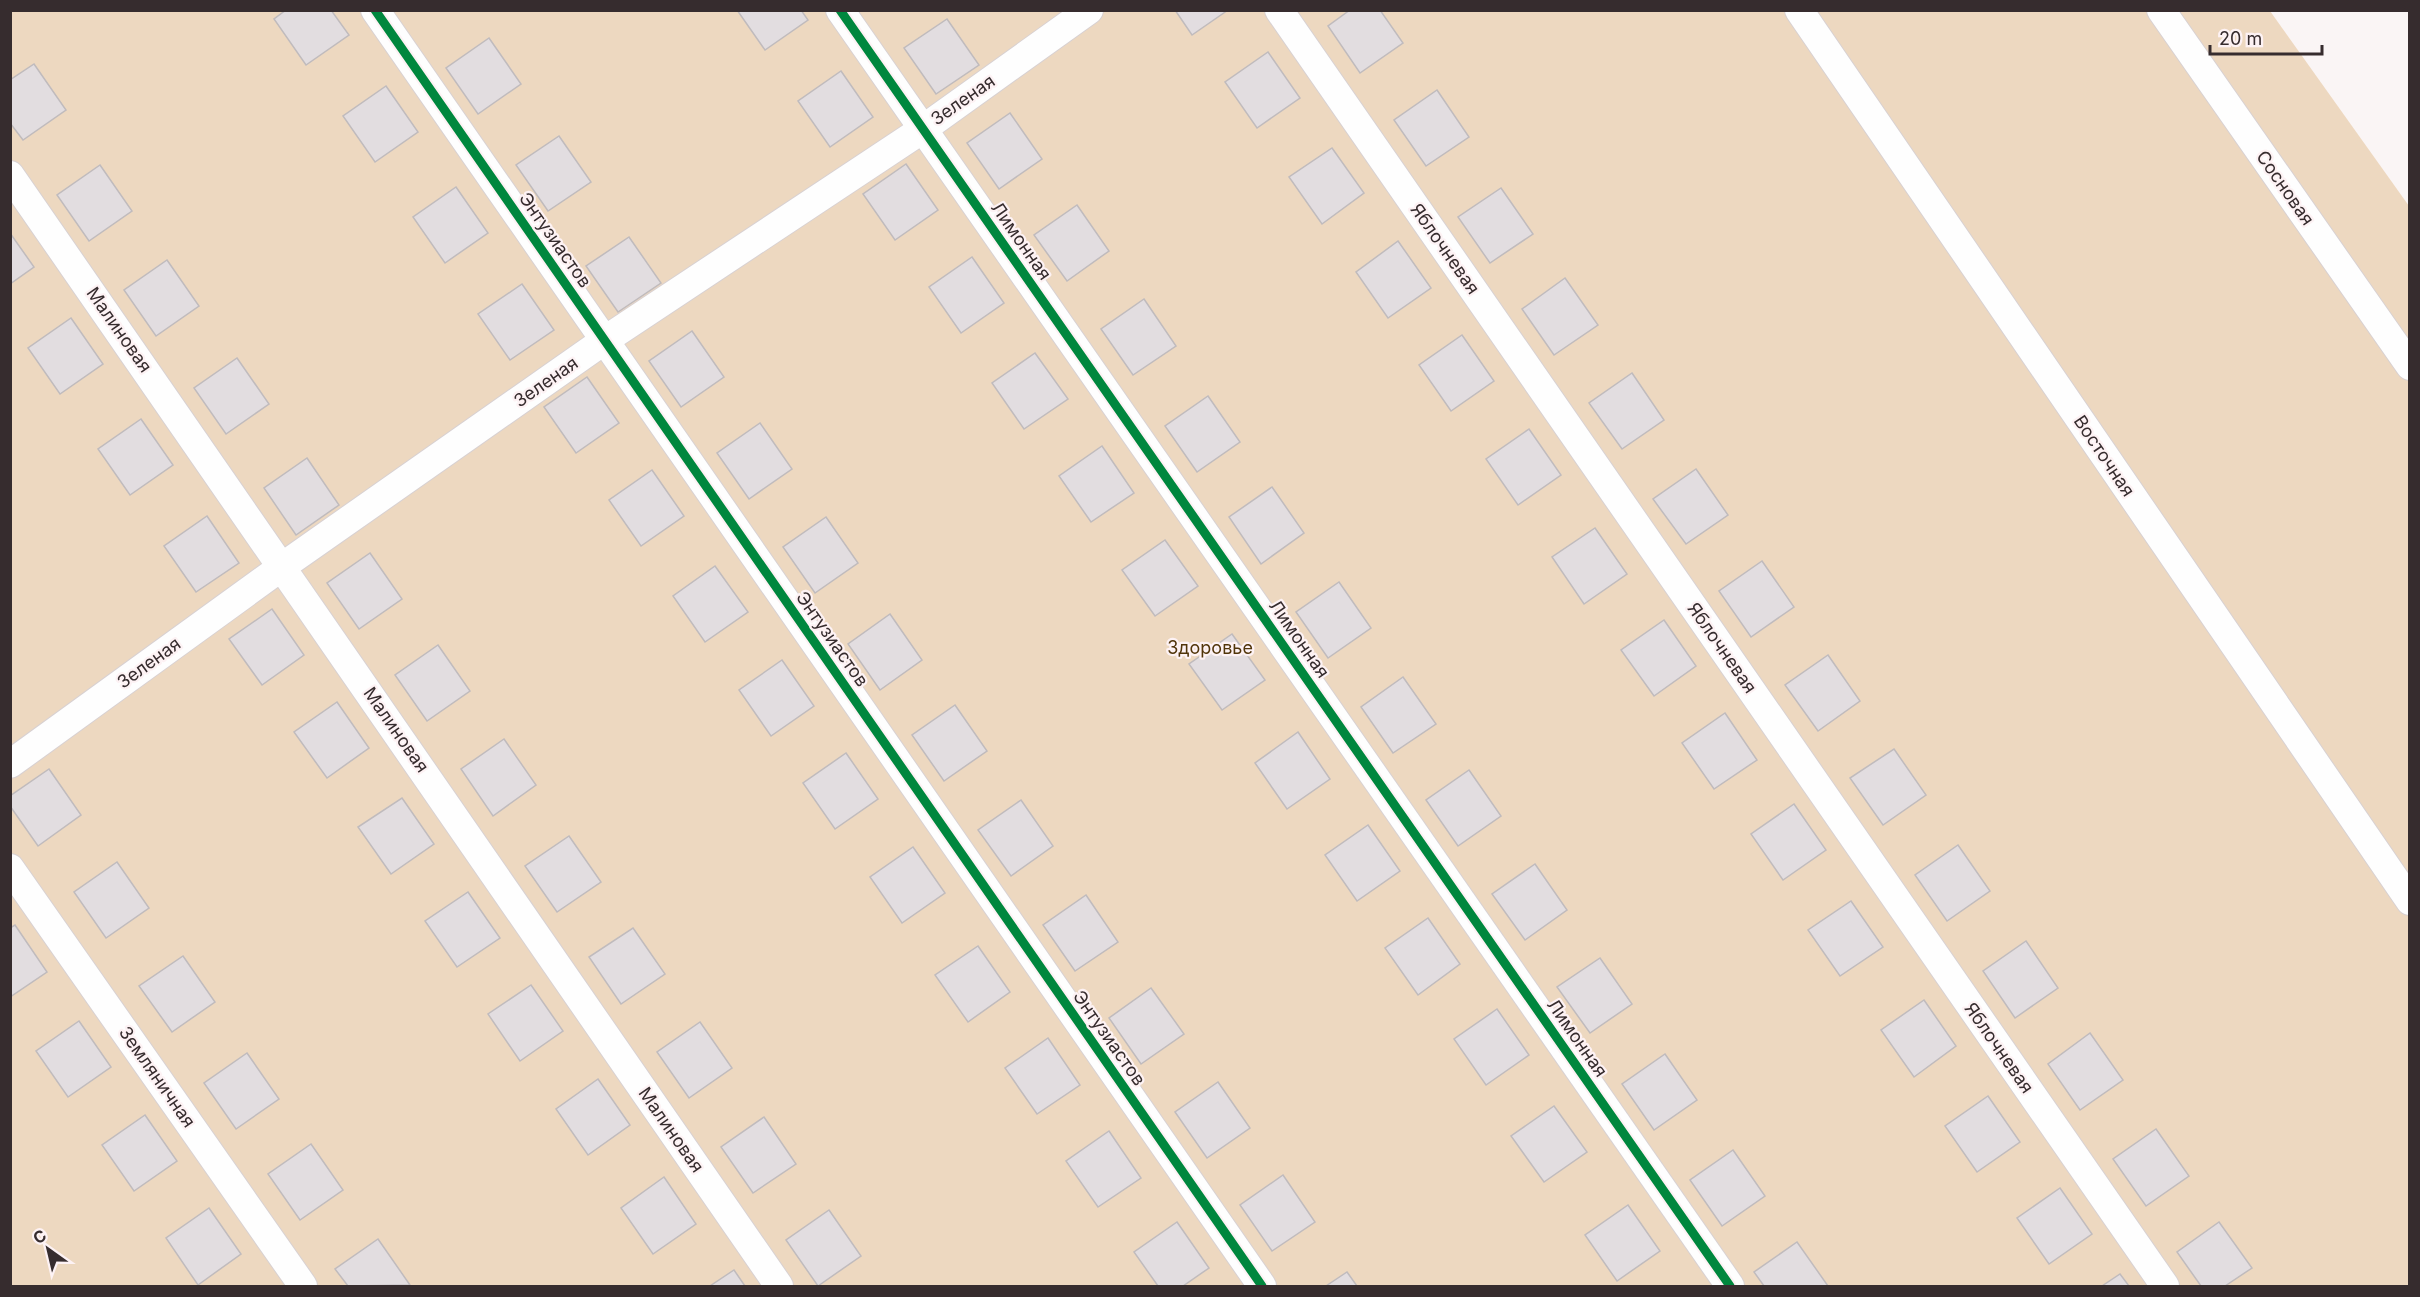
<svg xmlns="http://www.w3.org/2000/svg" width="2420" height="1297" viewBox="0 0 2420 1297" font-family="Inter,sans-serif">
<style>
.green{fill:#edd8c0}
.building{fill:#e2dde0;stroke:#c0bbbd;stroke-width:1.5}
.lines{fill:none;stroke-linecap:round;stroke-linejoin:round}
.street-casing{stroke:#d8d1d2;stroke-width:30}
.street{stroke:#fefefe;stroke-width:28}
.cycleway-casing{stroke:#fdf2f4;stroke-width:13}
.cycleway{stroke:#00873e;stroke-width:9}
.labels{text-anchor:middle;stroke-width:4.5;stroke-linejoin:round;paint-order:stroke}
.street-label{font-size:18px;fill:#362c2e;stroke:#fdf2f4}
.park-label{font-size:18px;fill:#51350a;stroke:#fdf2f4}
</style>
<rect width="100%" height="100%" fill="#faf5f5"/>
<!-- green -->
<polygon class="green" points="10,11 2270,11 2409,206 2409,1286 11,1286"/>
<!-- building -->
<g class="building">
<polygon points="286,10 331,10 349,35 306,65 274,19"/>
<polygon points="737,10 801,10 808,20 765,50"/>
<polygon points="1175,10 1228,10 1192,35"/>
<polygon points="1350,10 1380,10 1403,43 1360,73 1328,26"/>
<polygon points="947,19 979,65 936,94 904,48"/>
<polygon points="489,38 521,84 478,114 446,68"/>
<polygon points="1268,52 1300,98 1257,128 1225,82"/>
<polygon points="34,64 66,110 23,140 10,123 10,80"/>
<polygon points="841,71 873,117 830,147 798,101"/>
<polygon points="386,86 418,132 375,162 343,116"/>
<polygon points="1437,90 1469,137 1426,166 1394,120"/>
<polygon points="1010,113 1042,159 999,189 967,143"/>
<polygon points="559,136 591,182 548,211 516,165"/>
<polygon points="1332,148 1364,193 1322,224 1289,177"/>
<polygon points="906,164 938,210 895,240 863,194"/>
<polygon points="100,165 132,211 89,241 57,195"/>
<polygon points="456,187 488,233 445,263 413,217"/>
<polygon points="1501,188 1533,234 1490,263 1458,217"/>
<polygon points="1077,205 1109,251 1067,281 1034,235"/>
<polygon points="10,233 34,267 10,284"/>
<polygon points="629,237 661,283 618,312 586,266"/>
<polygon points="1398,241 1431,288 1388,318 1356,272"/>
<polygon points="972,257 1004,303 961,333 929,287"/>
<polygon points="167,260 199,306 156,336 124,290"/>
<polygon points="1565,278 1598,325 1554,355 1522,309"/>
<polygon points="522,284 554,330 510,360 478,314"/>
<polygon points="1144,299 1176,346 1133,375 1101,329"/>
<polygon points="71,318 103,364 60,394 28,348"/>
<polygon points="692,331 724,377 681,407 649,361"/>
<polygon points="1462,335 1494,381 1451,411 1419,365"/>
<polygon points="1035,353 1068,399 1024,429 992,383"/>
<polygon points="237,358 269,404 226,434 194,388"/>
<polygon points="1632,373 1664,420 1622,449 1589,403"/>
<polygon points="587,377 619,423 576,453 544,407"/>
<polygon points="1208,396 1240,442 1197,472 1165,426"/>
<polygon points="141,419 173,465 130,495 98,449"/>
<polygon points="760,423 792,469 749,499 717,453"/>
<polygon points="1529,429 1561,475 1518,505 1486,459"/>
<polygon points="1102,446 1134,493 1091,522 1059,476"/>
<polygon points="307,458 339,505 296,535 264,488"/>
<polygon points="1696,469 1728,515 1686,544 1653,499"/>
<polygon points="652,470 684,516 641,546 609,500"/>
<polygon points="1272,487 1304,533 1261,564 1229,517"/>
<polygon points="207,516 239,563 196,592 164,546"/>
<polygon points="826,517 858,563 815,593 783,547"/>
<polygon points="1595,528 1627,574 1584,604 1552,557"/>
<polygon points="1165,540 1198,586 1155,616 1122,570"/>
<polygon points="370,553 402,599 359,629 327,583"/>
<polygon points="1762,561 1794,607 1751,637 1719,591"/>
<polygon points="715,566 748,612 705,642 673,596"/>
<polygon points="1339,582 1371,628 1328,658 1296,612"/>
<polygon points="272,609 304,655 262,685 229,639"/>
<polygon points="890,614 922,660 880,690 848,644"/>
<polygon points="1664,620 1696,666 1654,696 1621,650"/>
<polygon points="1232,634 1265,680 1222,710 1189,664"/>
<polygon points="438,645 470,691 427,721 395,675"/>
<polygon points="1828,655 1860,701 1818,731 1785,685"/>
<polygon points="782,660 814,706 771,736 739,690"/>
<polygon points="1403,677 1436,724 1393,753 1361,707"/>
<polygon points="337,702 369,748 327,778 294,732"/>
<polygon points="955,705 987,751 944,781 912,735"/>
<polygon points="1725,713 1757,760 1714,789 1682,743"/>
<polygon points="1298,732 1330,779 1287,809 1255,763"/>
<polygon points="504,739 536,785 493,816 461,769"/>
<polygon points="1894,749 1926,795 1883,825 1850,778"/>
<polygon points="846,753 878,799 835,829 803,783"/>
<polygon points="49,769 81,815 38,846 10,806 10,796"/>
<polygon points="1469,770 1501,816 1458,846 1426,800"/>
<polygon points="402,798 434,844 391,874 358,827"/>
<polygon points="1021,800 1053,846 1011,876 978,830"/>
<polygon points="1794,804 1826,850 1783,880 1751,834"/>
<polygon points="1368,825 1400,871 1357,901 1325,855"/>
<polygon points="569,836 601,882 557,912 525,866"/>
<polygon points="1958,845 1990,891 1947,921 1915,875"/>
<polygon points="913,847 945,893 902,923 870,877"/>
<polygon points="117,862 149,908 106,938 74,892"/>
<polygon points="1535,864 1567,910 1525,940 1492,894"/>
<polygon points="468,892 500,938 457,967 425,921"/>
<polygon points="1086,895 1118,942 1075,971 1043,925"/>
<polygon points="1851,901 1883,947 1840,976 1808,930"/>
<polygon points="1428,918 1460,964 1418,995 1385,948"/>
<polygon points="15,925 47,972 10,997 10,928"/>
<polygon points="633,928 665,974 621,1004 589,957"/>
<polygon points="2026,941 2058,988 2015,1018 1983,971"/>
<polygon points="978,946 1010,992 968,1022 935,975"/>
<polygon points="183,956 215,1002 172,1032 139,986"/>
<polygon points="1600,958 1632,1004 1590,1033 1557,987"/>
<polygon points="531,985 563,1031 520,1061 488,1014"/>
<polygon points="1151,988 1184,1034 1141,1064 1109,1018"/>
<polygon points="1924,1000 1956,1046 1914,1077 1881,1030"/>
<polygon points="1497,1009 1529,1055 1486,1085 1454,1039"/>
<polygon points="79,1021 111,1067 68,1097 36,1051"/>
<polygon points="700,1022 732,1068 689,1098 657,1052"/>
<polygon points="2090,1033 2123,1080 2080,1110 2048,1064"/>
<polygon points="1048,1038 1080,1085 1037,1114 1005,1068"/>
<polygon points="247,1053 279,1099 236,1129 204,1083"/>
<polygon points="1665,1054 1697,1100 1654,1130 1622,1084"/>
<polygon points="598,1079 630,1125 588,1155 556,1109"/>
<polygon points="1218,1082 1250,1128 1207,1158 1175,1112"/>
<polygon points="1988,1096 2020,1142 1977,1172 1945,1126"/>
<polygon points="1554,1106 1587,1152 1544,1182 1511,1136"/>
<polygon points="145,1115 177,1161 134,1191 102,1145"/>
<polygon points="764,1117 796,1164 753,1193 721,1147"/>
<polygon points="2156,1129 2189,1176 2146,1206 2113,1159"/>
<polygon points="1109,1131 1141,1178 1098,1207 1066,1161"/>
<polygon points="311,1144 343,1190 300,1220 268,1174"/>
<polygon points="1733,1150 1765,1196 1722,1226 1690,1180"/>
<polygon points="1283,1175 1315,1222 1272,1251 1240,1205"/>
<polygon points="664,1177 696,1224 653,1254 621,1208"/>
<polygon points="2060,1188 2092,1234 2049,1264 2017,1218"/>
<polygon points="1628,1205 1660,1251 1617,1281 1585,1235"/>
<polygon points="209,1208 241,1254 198,1285 166,1238"/>
<polygon points="829,1210 861,1256 818,1286 786,1240"/>
<polygon points="1177,1222 1209,1268 1183,1286 1158,1286 1134,1252"/>
<polygon points="2219,1222 2252,1268 2225,1286 2201,1286 2177,1252"/>
<polygon points="378,1239 410,1285 348,1286 335,1269"/>
<polygon points="1797,1242 1828,1286 1764,1286 1754,1272"/>
<polygon points="734,1270 745,1286 710,1286"/>
<polygon points="1347,1272 1357,1286 1326,1286"/>
<polygon points="2120,1274 2129,1286 2102,1286"/>
</g>
<g class="lines">
<defs>
<g id="street">
<polyline points="375,10 1262,1286"/>
<polyline points="840,10 1730,1286"/>
<polyline points="1279,10 2165,1286"/>
<polyline points="1799,10 2410,901"/>
<polyline points="2161,10 2410,366"/>
<polyline points="10,175 779,1286"/>
<polyline points="10,764 283,566 605,340 923,129 1089,10"/>
<polyline points="10,868 303,1286"/>
</g>
</defs>
<!-- street casing -->
<use href="#street" class="street-casing"/>
<!-- street -->
<use href="#street" class="street"/>
<defs>
<g id="cycleway">
<polyline points="375,10 1262,1286"/>
<polyline points="840,10 1730,1286"/>
</g>
</defs>
<!-- cycleway casing -->
<use href="#cycleway" class="cycleway-casing"/>
<!-- cycleway -->
<use href="#cycleway" class="cycleway"/>
</g>
<g class="labels">
<!-- street labels -->
<g class="street-label">
<text transform="translate(963 100) rotate(-35)" y="6">Зеленая</text>
<text transform="translate(2285 188) rotate(55)" y="6">Сосновая</text>
<text transform="translate(555 240) rotate(55)" y="6">Энтузиастов</text>
<text transform="translate(1021 241) rotate(55)" y="6">Лимонная</text>
<text transform="translate(1445 249) rotate(55)" y="6">Яблочневая</text>
<text transform="translate(119 330) rotate(55)" y="6">Малиновая</text>
<text transform="translate(546 382) rotate(-35)" y="6">Зеленая</text>
<text transform="translate(2104 456) rotate(56)" y="6">Восточная</text>
<text transform="translate(832 639) rotate(55)" y="6">Энтузиастов</text>
<text transform="translate(1299 639) rotate(55)" y="6">Лимонная</text>
<text transform="translate(1722 648) rotate(55)" y="6">Яблочневая</text>
<text transform="translate(149 663) rotate(-36)" y="6">Зеленая</text>
<text transform="translate(396 730) rotate(55)" y="6">Малиновая</text>
<text transform="translate(1109 1038) rotate(55)" y="6">Энтузиастов</text>
<text transform="translate(1577 1038) rotate(55)" y="6">Лимонная</text>
<text transform="translate(1999 1048) rotate(55)" y="6">Яблочневая</text>
<text transform="translate(157 1077) rotate(55)" y="6">Земляничная</text>
<text transform="translate(671 1130) rotate(55)" y="6">Малиновая</text>
</g>
<!-- park labels -->
<g class="park-label">
<text x="1210" y="654">Здоровье</text>
</g>
</g>
<!-- border -->
<rect width="2420" height="1297" fill="none" stroke="#362c2e" stroke-width="24"/>
<!-- north arrow -->
<g transform="translate(48 1249) rotate(326)" stroke="#fdf2f4" stroke-width="4.5" paint-order="stroke">
<path d="M0-4.5L10 22L0 15L-10 22Z" fill="#362c2e"/>
<text y="-9" font-size="16" font-weight="bold" text-anchor="middle" fill="#362c2e">С</text>
</g>
<!-- scale -->
<path d="M2210 45v9h112v-9" fill="none" stroke="#362c2e" stroke-width="3"/>
<text x="2219" y="45" font-size="18" fill="#362c2e" stroke="#fdf2f4" stroke-width="4.5" paint-order="stroke">20 m</text>
</svg>
